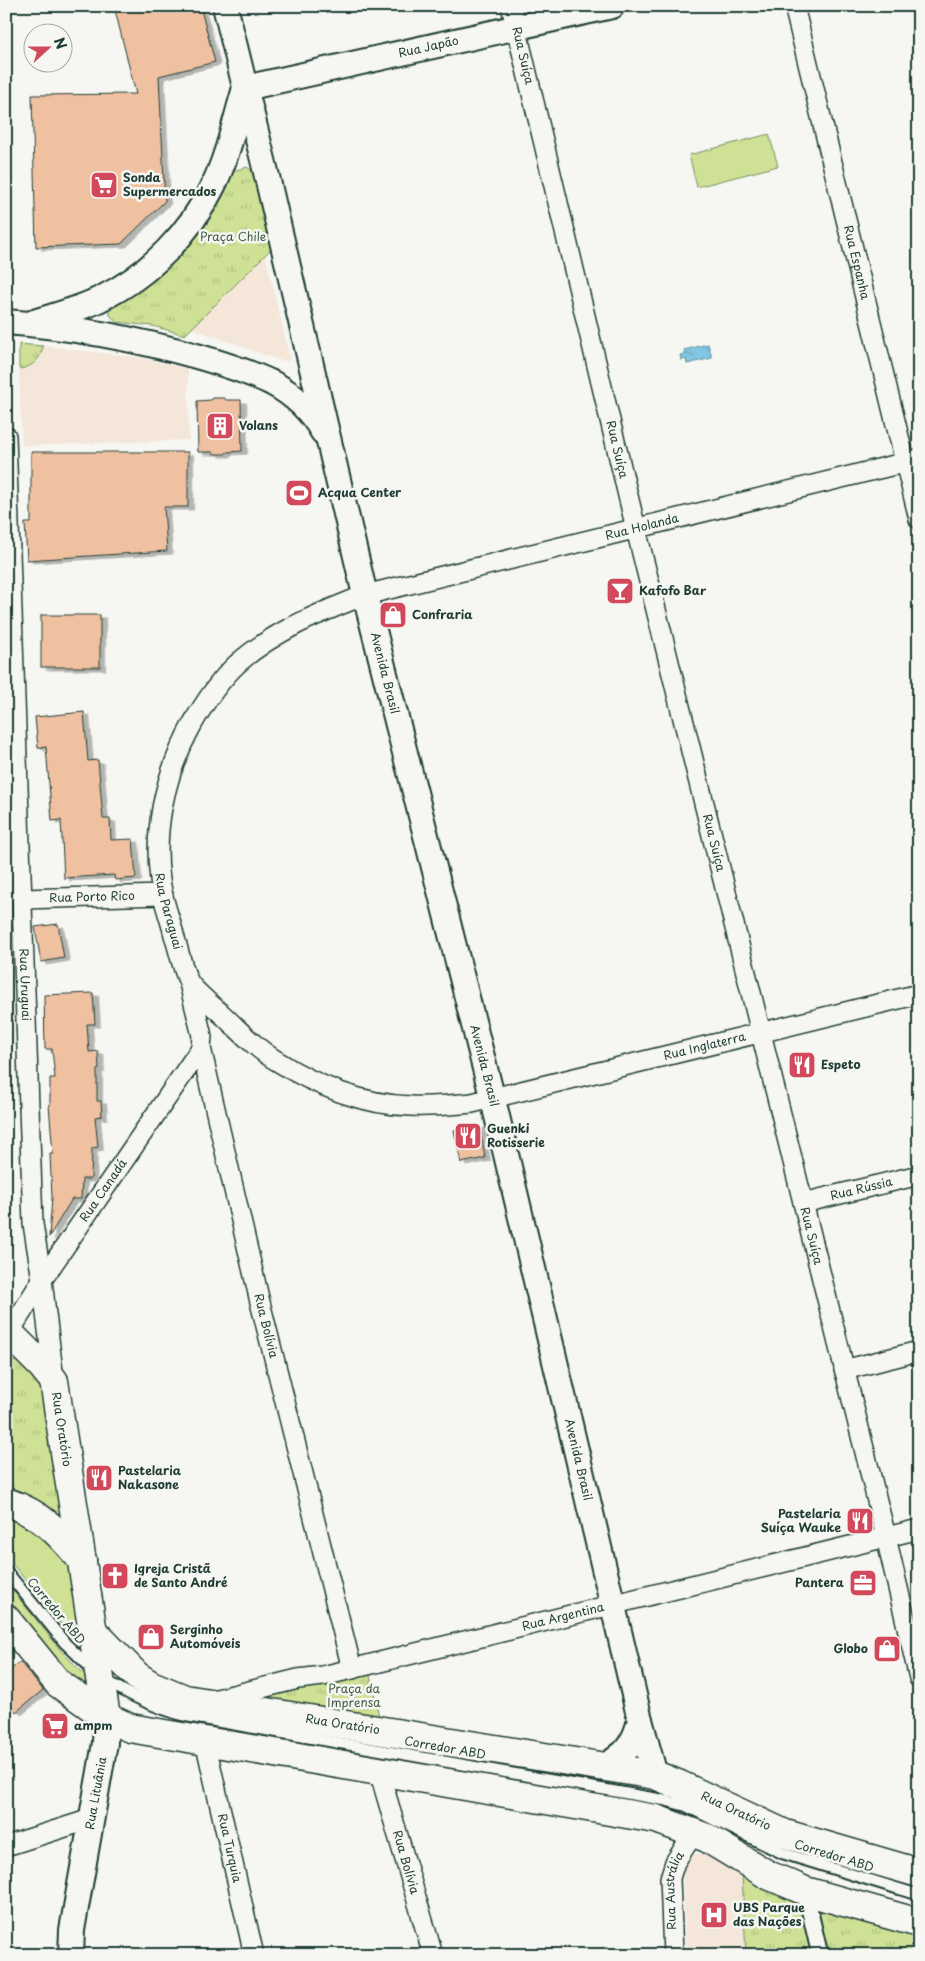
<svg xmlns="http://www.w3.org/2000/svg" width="925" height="1961" viewBox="0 0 925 1961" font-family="'Playpen Sans',sans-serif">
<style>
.built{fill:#f4e6d9}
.green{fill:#cee195;stroke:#768f64}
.park{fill:url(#park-tufts);stroke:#768f64}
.water{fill:url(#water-ripples);stroke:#5b8f9e}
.building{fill:#f0c1a0;stroke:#1f3d34;filter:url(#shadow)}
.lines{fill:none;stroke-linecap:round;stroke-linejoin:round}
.service-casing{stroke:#1f3d34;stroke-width:14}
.pedestrian-casing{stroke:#1f3d34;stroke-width:19}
.minor-casing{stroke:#1f3d34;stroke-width:22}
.tertiary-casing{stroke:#1f3d34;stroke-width:28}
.primary-casing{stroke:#1f3d34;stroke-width:31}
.service{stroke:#f6f6f2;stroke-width:10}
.pedestrian{stroke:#f6f6f2;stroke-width:15}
.minor{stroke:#f6f6f2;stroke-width:19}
.tertiary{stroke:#f6f6f2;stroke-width:24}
.primary{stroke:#f6f6f2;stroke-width:28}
.labels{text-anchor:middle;stroke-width:5;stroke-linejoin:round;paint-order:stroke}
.street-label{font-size:12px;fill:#1f3d34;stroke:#f6f6f2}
.poi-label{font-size:12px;font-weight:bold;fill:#1f3d34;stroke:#f6f6f2;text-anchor:start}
.park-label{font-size:12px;fill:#425e47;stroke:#f6f6f2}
</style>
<defs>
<pattern id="park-tufts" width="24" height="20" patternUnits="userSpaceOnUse" patternTransform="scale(1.25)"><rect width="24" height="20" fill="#cee195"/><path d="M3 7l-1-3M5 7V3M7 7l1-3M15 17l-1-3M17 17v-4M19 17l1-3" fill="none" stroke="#b0c281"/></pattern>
<pattern id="water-ripples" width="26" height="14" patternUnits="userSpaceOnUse" patternTransform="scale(1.25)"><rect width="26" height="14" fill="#83c6e4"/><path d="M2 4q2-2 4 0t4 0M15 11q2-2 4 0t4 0" fill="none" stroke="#6ba2ba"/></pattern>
<filter id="shadow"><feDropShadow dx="5.5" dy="3" stdDeviation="0" flood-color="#0004"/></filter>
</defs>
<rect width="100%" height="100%" fill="#f6f6f2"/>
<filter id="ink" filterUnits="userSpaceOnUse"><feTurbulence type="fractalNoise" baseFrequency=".02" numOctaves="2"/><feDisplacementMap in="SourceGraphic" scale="10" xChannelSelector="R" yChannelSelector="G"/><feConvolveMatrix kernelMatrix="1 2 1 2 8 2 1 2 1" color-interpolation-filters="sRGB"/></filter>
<g filter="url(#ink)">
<!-- built -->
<g class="built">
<polygon points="265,255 290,358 287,361 279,360 191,328"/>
<polygon points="43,346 143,358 188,369 189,440 22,446 19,369 27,368 38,360"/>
<polygon points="698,1854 708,1854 742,1874 746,1955 686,1955 683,1872 690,1857"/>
</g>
<!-- green -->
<g class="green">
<polygon points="769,134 778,166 697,187 689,155"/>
<polygon points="6,1508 34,1521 71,1568 81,1641 78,1642 68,1633 6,1556"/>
<polygon points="6,1582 63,1653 86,1676 90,1692 50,1662 6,1605"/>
</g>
<!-- park -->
<g class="park">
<polygon points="247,167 252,171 256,180 272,248 185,335 153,326 116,322 110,315 108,308 227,176 233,171"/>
<path d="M19,344L43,346C40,360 33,367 19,369Z"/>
<polygon points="15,1361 21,1361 42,1385 62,1520 6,1492 6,1364"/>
<polygon points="369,1671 380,1721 246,1698"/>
<polygon points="742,1874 919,1932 919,1955 856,1955 848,1953 845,1955 746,1955"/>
</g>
<!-- water -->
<polygon class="water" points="708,344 712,358 687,364 686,359 681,360 680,355 685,354 684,350"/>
<!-- building -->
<g class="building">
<polygon points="114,6 200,6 215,62 159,76 165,201 121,244 36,247 32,95 136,94"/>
<polygon points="213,398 224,398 226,400 241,400 242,451 227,452 225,454 215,454 212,452 198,452 197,401 211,400"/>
<polygon points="31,452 188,452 188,507 164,507 167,551 27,560 25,523 31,523"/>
<rect x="41" y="615" width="59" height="52"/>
<polygon points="84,712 88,761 98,760 103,819 110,819 111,840 133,839 136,878 115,880 114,875 64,878 61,820 52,821 46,747 38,748 35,717"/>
<polygon points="58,924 64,958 41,962 35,927"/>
<polygon points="93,993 95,1024 87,1024 89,1052 98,1051 99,1069 97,1070 97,1101 101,1101 102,1116 95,1117 98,1147 92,1148 91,1179 82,1179 81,1199 72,1199 49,1237 52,1198 50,1154 53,1154 49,1105 50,1105 50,1078 55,1078 52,1049 45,1049 44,995"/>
<polygon points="479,1125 485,1158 461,1163 454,1130"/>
<polygon points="20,1662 43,1690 16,1712 6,1700 6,1673"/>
</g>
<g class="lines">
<defs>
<g id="service">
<polyline points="6,1571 65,1643 93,1670"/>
<path d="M104,1679C130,1696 155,1708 186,1716L664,1800L686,1806L782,1853L919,1895"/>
</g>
<polyline id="pedestrian" points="805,1891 820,1955"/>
<g id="minor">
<path id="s1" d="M511,6L636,529L886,1537L919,1678"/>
<path id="s2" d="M794,6L919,519"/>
<path id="s3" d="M6,436L33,1224L42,1280L54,1380"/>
<path id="s4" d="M919,459L365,595C319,613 274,631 237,664C219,681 205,702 193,723C164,775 150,837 163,896C166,909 171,922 174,935C178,947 183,972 189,982C194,991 219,1011 227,1019C243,1034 258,1050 277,1061C316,1086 364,1105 411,1106C431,1107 451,1105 472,1103L919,994"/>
<path id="s5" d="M22,899L163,895"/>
<path id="s6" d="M189,983L202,1036L201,1048L260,1302L352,1669"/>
<path id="s7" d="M803,1203L919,1175"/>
<path id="s8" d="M9,1333L42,1280L201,1048"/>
<polyline points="844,1370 919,1351"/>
<path id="s9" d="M213,1700L298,1679L323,1676L919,1529"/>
<path id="s10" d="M205,1741L254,1955"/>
<path id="s11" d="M379,1771L433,1955"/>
<polyline points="6,1846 91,1819"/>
<path id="s12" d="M673,1955L670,1878L675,1862L694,1833"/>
</g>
<g id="tertiary">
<path id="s13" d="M225,6L265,168L365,595L496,1112L640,1720L655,1775"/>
<path id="s14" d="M245,88L612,6"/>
<path d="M6,322C72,327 137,339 200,357C224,364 249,372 272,383C293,394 311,411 323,432"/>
<path d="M34,322C56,315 81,309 102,298C149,275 190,233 213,186C228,156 235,121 245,88"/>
<path d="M602,1768C624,1755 634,1746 640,1720"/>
<path id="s15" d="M71,1955L72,1930L105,1743L106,1717"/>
</g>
<g id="primary">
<path id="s16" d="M6,1330L42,1366L54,1381L106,1717"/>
<path d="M6,1502C42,1514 58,1532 82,1560"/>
<polyline points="6,1619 58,1683 106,1717 130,1728 656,1819 707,1838 768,1875 787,1883 805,1891 919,1923"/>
<path id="s17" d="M93,1631L137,1676L151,1685L185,1699L655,1775L680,1785L785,1834L919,1873"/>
</g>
</defs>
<!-- service casing -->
<use href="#service" class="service-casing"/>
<!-- pedestrian casing -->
<use href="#pedestrian" class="pedestrian-casing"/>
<!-- minor casing -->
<use href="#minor" class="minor-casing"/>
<!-- tertiary casing -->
<use href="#tertiary" class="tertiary-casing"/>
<!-- primary casing -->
<use href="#primary" class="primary-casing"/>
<!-- service -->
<use href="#service" class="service"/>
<!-- pedestrian -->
<use href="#pedestrian" class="pedestrian"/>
<!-- minor -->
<use href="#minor" class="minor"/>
<!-- tertiary -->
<use href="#tertiary" class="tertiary"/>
<!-- primary -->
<use href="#primary" class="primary"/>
</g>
</g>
<!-- icons -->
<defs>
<symbol id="supermarket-square" viewBox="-11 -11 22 22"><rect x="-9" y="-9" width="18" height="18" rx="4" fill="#d1495b" stroke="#f6f6f2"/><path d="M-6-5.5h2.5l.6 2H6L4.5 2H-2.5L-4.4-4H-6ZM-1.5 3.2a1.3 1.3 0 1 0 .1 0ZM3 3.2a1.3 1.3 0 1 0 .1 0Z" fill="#fff"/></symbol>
<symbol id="building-square" viewBox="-11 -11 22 22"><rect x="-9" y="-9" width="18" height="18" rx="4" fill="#d1495b" stroke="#f6f6f2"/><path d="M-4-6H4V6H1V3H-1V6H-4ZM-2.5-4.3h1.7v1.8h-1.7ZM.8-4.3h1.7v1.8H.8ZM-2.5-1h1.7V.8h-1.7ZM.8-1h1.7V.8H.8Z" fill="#fff"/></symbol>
<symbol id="stadium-square" viewBox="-11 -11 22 22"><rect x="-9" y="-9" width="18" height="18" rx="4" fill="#d1495b" stroke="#f6f6f2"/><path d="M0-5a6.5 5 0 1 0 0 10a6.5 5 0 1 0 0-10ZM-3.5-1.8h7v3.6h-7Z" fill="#fff"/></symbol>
<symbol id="bar-square" viewBox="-11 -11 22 22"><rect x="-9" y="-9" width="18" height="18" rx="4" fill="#d1495b" stroke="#f6f6f2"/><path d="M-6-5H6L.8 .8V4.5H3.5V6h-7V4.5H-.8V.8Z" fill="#fff"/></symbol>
<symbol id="shop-square" viewBox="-11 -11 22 22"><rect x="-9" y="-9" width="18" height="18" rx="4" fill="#d1495b" stroke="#f6f6f2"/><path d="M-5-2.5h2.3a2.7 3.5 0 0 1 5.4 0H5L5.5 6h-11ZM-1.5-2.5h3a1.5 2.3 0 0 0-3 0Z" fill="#fff"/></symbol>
<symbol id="restaurant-square" viewBox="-11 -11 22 22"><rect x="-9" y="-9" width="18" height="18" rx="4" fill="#d1495b" stroke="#f6f6f2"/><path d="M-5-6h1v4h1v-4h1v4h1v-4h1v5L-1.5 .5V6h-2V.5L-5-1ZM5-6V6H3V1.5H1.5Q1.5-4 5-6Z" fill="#fff"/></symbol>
<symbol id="church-square" viewBox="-11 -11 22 22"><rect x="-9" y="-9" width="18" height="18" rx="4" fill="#d1495b" stroke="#f6f6f2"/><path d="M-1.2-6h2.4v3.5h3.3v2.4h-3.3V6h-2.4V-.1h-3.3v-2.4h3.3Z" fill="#fff"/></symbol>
<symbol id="office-square" viewBox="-11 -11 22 22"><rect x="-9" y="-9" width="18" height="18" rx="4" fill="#d1495b" stroke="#f6f6f2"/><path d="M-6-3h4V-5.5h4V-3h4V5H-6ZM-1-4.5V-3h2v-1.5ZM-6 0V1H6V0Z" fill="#fff"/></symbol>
<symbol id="hospital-square" viewBox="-11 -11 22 22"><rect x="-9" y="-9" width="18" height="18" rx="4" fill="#d1495b" stroke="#f6f6f2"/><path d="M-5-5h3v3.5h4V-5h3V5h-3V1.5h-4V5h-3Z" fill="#fff"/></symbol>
</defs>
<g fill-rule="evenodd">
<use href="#supermarket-square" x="88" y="169" width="32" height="32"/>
<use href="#building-square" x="204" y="410" width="32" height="32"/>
<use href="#stadium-square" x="283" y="477" width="32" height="32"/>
<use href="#bar-square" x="604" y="575" width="32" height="32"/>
<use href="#shop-square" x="377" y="599" width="32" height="32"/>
<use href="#restaurant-square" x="786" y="1049" width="32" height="32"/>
<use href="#restaurant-square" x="452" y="1120" width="32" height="32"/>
<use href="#restaurant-square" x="83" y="1462" width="32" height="32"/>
<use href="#restaurant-square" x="844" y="1505" width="32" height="32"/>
<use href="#church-square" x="99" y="1560" width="32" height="32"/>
<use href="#office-square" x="847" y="1567" width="32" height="32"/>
<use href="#shop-square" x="135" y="1621" width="32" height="32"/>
<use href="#shop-square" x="871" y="1633" width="32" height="32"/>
<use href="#supermarket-square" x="39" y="1710" width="32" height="32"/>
<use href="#hospital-square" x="698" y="1899" width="32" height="32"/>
</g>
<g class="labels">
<!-- street labels -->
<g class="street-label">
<text dy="4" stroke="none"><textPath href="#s14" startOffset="188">Rua Japão</textPath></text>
<text dy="4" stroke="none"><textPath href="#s1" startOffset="51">Rua Suíça</textPath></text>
<text dy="4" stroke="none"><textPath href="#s2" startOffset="264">Rua Espanha</textPath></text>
<text dy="4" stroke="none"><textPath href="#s1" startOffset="456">Rua Suíça</textPath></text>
<text transform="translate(642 527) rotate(-14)" y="4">Rua Holanda</text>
<text dy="4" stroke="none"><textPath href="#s13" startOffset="686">Avenida Brasil</textPath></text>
<text dy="4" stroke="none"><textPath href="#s1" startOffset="861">Rua Suíça</textPath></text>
<text dy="4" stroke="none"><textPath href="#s5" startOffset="70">Rua Porto Rico</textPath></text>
<text dy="4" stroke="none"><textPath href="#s4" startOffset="986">Rua Paraguai</textPath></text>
<text dy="4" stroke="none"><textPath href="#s3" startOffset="549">Rua Uruguai</textPath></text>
<text dy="4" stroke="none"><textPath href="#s4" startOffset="1622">Rua Inglaterra</textPath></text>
<text dy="4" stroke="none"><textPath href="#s13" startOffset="1091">Avenida Brasil</textPath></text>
<text dy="4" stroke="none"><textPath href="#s7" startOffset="60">Rua Rússia</textPath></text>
<text dy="4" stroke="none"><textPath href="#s8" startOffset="171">Rua Canadá</textPath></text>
<text dy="4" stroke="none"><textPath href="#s1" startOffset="1266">Rua Suíça</textPath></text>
<text dy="4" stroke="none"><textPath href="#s6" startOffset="352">Rua Bolívia</textPath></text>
<text dy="4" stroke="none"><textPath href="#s16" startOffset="119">Rua Oratório</textPath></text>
<text dy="4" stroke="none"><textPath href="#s13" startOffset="1496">Avenida Brasil</textPath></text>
<text transform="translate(56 1611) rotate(50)" y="4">Corredor ABD</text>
<text dy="4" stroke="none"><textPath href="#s9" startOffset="360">Rua Argentina</textPath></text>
<text dy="4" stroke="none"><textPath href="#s17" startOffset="276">Rua Oratório</textPath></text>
<text transform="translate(445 1748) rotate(10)" y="4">Corredor ABD</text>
<text dy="4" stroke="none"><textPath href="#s15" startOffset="164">Rua Lituânia</textPath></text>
<text dy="4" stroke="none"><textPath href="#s17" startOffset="681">Rua Oratório</textPath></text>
<text dy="4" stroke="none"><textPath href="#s10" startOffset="110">Rua Turquia</textPath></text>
<text transform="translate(834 1856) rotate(17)" y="4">Corredor ABD</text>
<text dy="4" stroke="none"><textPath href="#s11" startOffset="95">Rua Bolívia</textPath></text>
<text dy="4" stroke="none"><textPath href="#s12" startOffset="65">Rua Austrália</textPath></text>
</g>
<!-- poi labels -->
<g class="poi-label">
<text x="123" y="182">Sonda<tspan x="123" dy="14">Supermercados</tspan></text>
<text x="239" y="430">Volans</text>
<text x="318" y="497">Acqua Center</text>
<text x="639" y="595">Kafofo Bar</text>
<text x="412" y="619">Confraria</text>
<text x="821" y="1069">Espeto</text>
<text x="487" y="1133">Guenki<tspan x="487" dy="14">Rotisserie</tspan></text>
<text x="118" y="1475">Pastelaria<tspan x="118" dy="14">Nakasone</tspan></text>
<text x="841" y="1518" text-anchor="end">Pastelaria<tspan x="841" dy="14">Suíça Wauke</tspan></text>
<text x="134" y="1573">Igreja Cristã<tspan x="134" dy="14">de Santo André</tspan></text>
<text x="844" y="1587" text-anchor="end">Pantera</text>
<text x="170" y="1634">Serginho<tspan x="170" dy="14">Automóveis</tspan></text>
<text x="868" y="1653" text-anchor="end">Globo</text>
<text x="74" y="1730">ampm</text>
<text x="733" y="1912">UBS Parque<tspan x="733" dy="14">das Nações</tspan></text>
</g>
<!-- park labels -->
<g class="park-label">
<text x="233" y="241">Praça Chile</text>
<text x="354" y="1693">Praça da<tspan x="354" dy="14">Imprensa</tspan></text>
</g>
</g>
<!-- margin -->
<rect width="925" height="1961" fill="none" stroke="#f6f6f2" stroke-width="25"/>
<rect x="12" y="12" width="900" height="1936" fill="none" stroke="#1f3d34" stroke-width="2" filter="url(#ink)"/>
<!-- north arrow -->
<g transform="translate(48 48) rotate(69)"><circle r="24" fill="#f6f6f2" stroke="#a0aca6"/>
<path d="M0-4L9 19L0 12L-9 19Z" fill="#d1495b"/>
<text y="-8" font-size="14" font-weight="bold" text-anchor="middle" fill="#1f3d34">N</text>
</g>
</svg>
